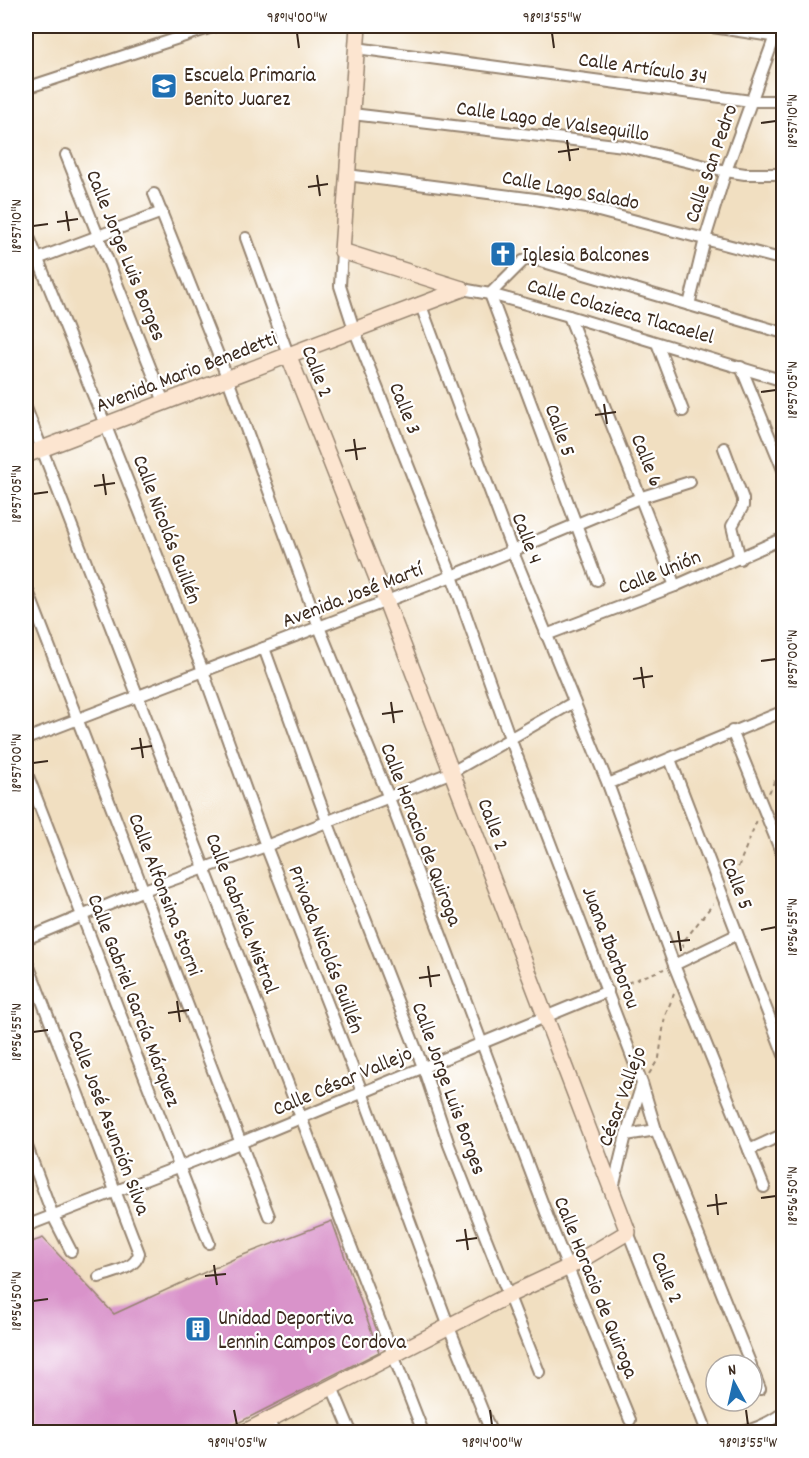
<svg xmlns="http://www.w3.org/2000/svg" width="809" height="1458" viewBox="0 0 809 1458" font-family="Dekko,sans-serif">
<style>
.building{fill:#d993ca}
.lines{fill:none;stroke-linecap:round;stroke-linejoin:round}
.street-casing{stroke:#968470;stroke-width:14}
.secondary-casing{stroke:#968470;stroke-width:18}
.path{stroke:#968470;stroke-width:2;stroke-dasharray:4.5 4.5;stroke-linecap:butt}
.street{stroke:#fff;stroke-width:10}
.secondary{stroke:#fce5d0;stroke-width:15}
.ticks{fill:none;stroke:#3b2a1e;stroke-width:2}
.labels{text-anchor:middle;stroke-width:4.5;stroke-linejoin:round;paint-order:stroke}
.street-label{font-size:21px;fill:#3b2a1e;stroke:#fff}
.poi-label{font-size:21px;fill:#3b2a1e;stroke:#fff;text-anchor:start}
.neatline{fill:none;stroke:#3b2a1e;stroke-width:2}
.ticks-label{font-size:15px;text-anchor:middle;fill:#3b2a1e}
</style>
<rect width="100%" height="100%" fill="#fff"/>
<filter id="ink" filterUnits="userSpaceOnUse"><feTurbulence type="fractalNoise" baseFrequency=".0167" numOctaves="2"/><feDisplacementMap in="SourceGraphic" scale="12" xChannelSelector="R" yChannelSelector="G"/><feConvolveMatrix kernelMatrix="1 2 1 2 8 2 1 2 1" color-interpolation-filters="sRGB"/></filter>
<filter id="wash" filterUnits="userSpaceOnUse"><feTurbulence type="fractalNoise" baseFrequency=".008" numOctaves="4" result="noise"/><feDisplacementMap in="SourceGraphic" scale="24" xChannelSelector="R" yChannelSelector="G"/><feGaussianBlur stdDeviation="1.35" result="paint"/><feColorMatrix in="noise" values="0 0 0 0 0 0 0 0 0 0 0 0 0 0 0 0 0 1.4 0 .05"/><feComposite in="paint" operator="in"/></filter>
<g filter="url(#wash)">
<rect width="100%" height="100%" fill="#f1dfc1"/>
<g id="blocks">
<!-- building -->
<polygon class="building" points="332,1221 379,1352 220,1432 26,1432 26,1244 43,1238 114,1314 238,1257"/>
</g>
</g>
<g filter="url(#ink)">
<use href="#blocks" fill-opacity="0" stroke="#968470" stroke-width="1.5"/>
<g class="lines">
<defs>
<g id="street">
<polyline points="706,26 784,38"/>
<polyline points="356,48 751,101 784,101"/>
<polyline points="26,88 215,26"/>
<polyline points="352,114 624,146 726,171 745,174 784,174"/>
<polyline points="66,155 164,402"/>
<polyline points="347,175 535,199 591,209 784,260"/>
<polyline points="154,194 227,377 319,627 389,798 553,1231 630,1420"/>
<polyline points="26,230 105,424 203,671 266,846 362,1092 449,1327 491,1432"/>
<polyline points="246,238 288,354"/>
<polyline points="342,251 340,286 354,329 452,576 507,730 642,1083 656,1130 751,1365"/>
<polyline points="37,259 162,212"/>
<polyline points="462,289 490,294 569,316 784,381"/>
<polyline points="420,303 512,550 608,784 674,965 764,1187"/>
<polyline points="689,305 705,239 726,171 775,36"/>
<polyline points="569,316 675,586"/>
<polyline points="657,343 683,411"/>
<polyline points="741,367 784,472"/>
<polyline points="26,408 423,1432"/>
<polyline points="724,448 743,499 743,506 732,526 740,559"/>
<polyline points="597,580 490,294 523,261 529,259 537,260 784,333"/>
<polyline points="26,586 269,1216"/>
<polyline points="546,635 675,586 784,538"/>
<polyline points="264,648 327,821 423,1067 449,1145 539,1372"/>
<polyline points="732,731 784,859"/>
<polyline points="26,739 452,576 642,497 690,482"/>
<polyline points="670,759 784,1055"/>
<polyline points="26,771 209,1243"/>
<polyline points="608,784 784,711"/>
<polyline points="26,939 144,890 266,846 452,772 574,702"/>
<path d="M26,959L139,1253C136,1269 113,1272 99,1277"/>
<polyline points="674,965 736,935"/>
<polyline points="626,1135 656,1130"/>
<polyline points="26,1144 53,1216 71,1251"/>
<polyline points="749,1150 784,1134"/>
<polyline points="613,1188 626,1135 642,1084"/>
<polyline points="26,1226 240,1143 608,991"/>
<polyline points="628,1232 704,1424"/>
<polyline points="752,1369 760,1389"/>
<polyline points="332,1387 351,1432"/>
<polyline points="269,1421 274,1432"/>
<path d="M743,1432C759,1428 771,1422 784,1412"/>
</g>
<g id="secondary">
<polyline points="358,26 342,251 462,289"/>
<polyline points="26,455 462,289"/>
<polyline points="245,1432 509,1295 569,1267 628,1232 386,601 288,354"/>
</g>
</defs>
<!-- street casing -->
<use href="#street" class="street-casing"/>
<!-- secondary casing -->
<use href="#secondary" class="secondary-casing"/>
<!-- path -->
<g class="path">
<polyline points="769,793 784,760"/>
<polyline points="730,883 735,875 757,820"/>
<polyline points="683,948 683,942 713,904"/>
<polyline points="619,986 664,969"/>
<polyline points="649,1074 659,1058 665,1016 674,994"/>
</g>
<!-- street -->
<use href="#street" class="street"/>
<!-- secondary -->
<use href="#secondary" class="secondary"/>
</g>
</g>
<!-- ticks -->
<path class="ticks" d="M297,33L299,48M552,33L554,48M761,123L776,121M567,140L570,161M558,152L579,149M317,175L320,196M308,187L328,184M66,211L69,231M57,222L78,219M33,226L48,224M761,392L776,390M604,404L607,424M595,415L616,412M354,439L357,460M345,451L366,448M103,474L106,495M94,486L115,483M33,494L48,492M761,661L776,659M641,667L644,688M633,679L653,676M391,702L394,723M382,714L403,711M140,738L143,758M131,749L152,746M33,763L48,761M761,930L776,927M678,931L681,951M670,942L690,940M428,966L431,987M419,978L440,975M177,1001L180,1022M168,1013L189,1010M33,1032L48,1030M716,1194L718,1215M761,1198L776,1196M707,1206L727,1203M465,1229L468,1250M456,1241L477,1238M214,1265L217,1285M205,1276L226,1274M33,1301L48,1299M234,1410L237,1425M490,1410L492,1425M746,1410L748,1425"/>
<!-- icons -->
<defs>
<symbol id="school-square" viewBox="-11 -11 22 22"><rect x="-9" y="-9" width="18" height="18" rx="4" fill="#1f6fb2" stroke="#fff"/><path d="M0-5L7-2L0 1L-7-2ZM-4 1L0 2.5L4 1V4Q0 6-4 4Z" fill="#fff"/></symbol>
<symbol id="church-square" viewBox="-11 -11 22 22"><rect x="-9" y="-9" width="18" height="18" rx="4" fill="#1f6fb2" stroke="#fff"/><path d="M-1.2-6h2.4v3.5h3.3v2.4h-3.3V6h-2.4V-.1h-3.3v-2.4h3.3Z" fill="#fff"/></symbol>
<symbol id="building-square" viewBox="-11 -11 22 22"><rect x="-9" y="-9" width="18" height="18" rx="4" fill="#1f6fb2" stroke="#fff"/><path d="M-4-6H4V6H1V3H-1V6H-4ZM-2.5-4.3h1.7v1.8h-1.7ZM.8-4.3h1.7v1.8H.8ZM-2.5-1h1.7V.8h-1.7ZM.8-1h1.7V.8H.8Z" fill="#fff"/></symbol>
</defs>
<g fill-rule="evenodd">
<use href="#school-square" x="149" y="71" width="30" height="30"/>
<use href="#church-square" x="488" y="239" width="30" height="30"/>
<use href="#building-square" x="183" y="1314" width="30" height="30"/>
</g>
<g class="labels">
<!-- street labels -->
<g class="street-label">
<text transform="translate(643 67) rotate(8)" y="7">Calle Artículo 34</text>
<text transform="translate(553 120) rotate(8)" y="7">Calle Lago de Valsequillo</text>
<text transform="translate(710 163) rotate(-71)" y="7">Calle San Pedro</text>
<text transform="translate(571 189) rotate(11)" y="7">Calle Lago Salado</text>
<text transform="translate(127 255) rotate(68)" y="7">Calle Jorge Luis Borges</text>
<text transform="translate(621 310) rotate(16)" y="7">Calle Colazieca Tlacaelel</text>
<text transform="translate(186 371) rotate(-21)" y="7">Avenida Mario Benedetti</text>
<text transform="translate(318 371) rotate(69)" y="7">Calle 2</text>
<text transform="translate(406 408) rotate(68)" y="7">Calle 3</text>
<text transform="translate(561 430) rotate(70)" y="7">Calle 5</text>
<text transform="translate(648 460) rotate(68)" y="7">Calle 6</text>
<text transform="translate(168 529) rotate(69)" y="7">Calle Nicolás Guillén</text>
<text transform="translate(528 538) rotate(69)" y="7">Calle 4</text>
<text transform="translate(659 571) rotate(-22)" y="7">Calle Unión</text>
<text transform="translate(352 594) rotate(-21)" y="7">Avenida José Martí</text>
<text transform="translate(494 824) rotate(69)" y="7">Calle 2</text>
<text transform="translate(422 834) rotate(69)" y="7">Calle Horacio de Quiroga</text>
<text transform="translate(738 883) rotate(69)" y="7">Calle 5</text>
<text transform="translate(166 894) rotate(69)" y="7">Calle Alfonsina Storni</text>
<text transform="translate(243 913) rotate(69)" y="7">Calle Gabriela Mistral</text>
<text transform="translate(612 947) rotate(69)" y="7">Juana Ibarborou</text>
<text transform="translate(327 949) rotate(69)" y="7">Privada Nicolás Guillén</text>
<text transform="translate(135 1000) rotate(69)" y="7">Calle Gabriel García Márquez</text>
<text transform="translate(342 1080) rotate(-23)" y="7">Calle César Vallejo</text>
<text transform="translate(450 1088) rotate(70)" y="7">Calle Jorge Luis Borges</text>
<text transform="translate(621 1096) rotate(-70)" y="7">César Vallejo</text>
<text transform="translate(110 1122) rotate(69)" y="7">Calle José Asunción Silva</text>
<text transform="translate(668 1277) rotate(68)" y="7">Calle 2</text>
<text transform="translate(597 1287) rotate(68)" y="7">Calle Horacio de Quiroga</text>
</g>
<!-- poi labels -->
<g class="poi-label">
<text x="184" y="81">Escuela Primaria<tspan x="184" dy="24">Benito Juarez</tspan></text>
<text x="522" y="261">Iglesia Balcones</text>
<text x="218" y="1324">Unidad Deportiva<tspan x="218" dy="24">Lennin Campos Cordova</tspan></text>
</g>
</g>
<!-- margin -->
<rect width="809" height="1458" fill="none" stroke="#fff" stroke-width="66"/>
<!-- north arrow -->
<g transform="translate(734 1383) rotate(352)"><circle r="28" fill="#ffffff" stroke="#b1aaa5" stroke-width="1.5"/>
<path d="M0-4.5L10 22L0 15L-10 22Z" fill="#1f6fb2"/>
<text y="-9" font-size="16" font-weight="bold" text-anchor="middle" fill="#3b2a1e">N</text>
</g>
<rect x="33" y="33" width="743" height="1392" class="neatline"/>
<g class="ticks-label">
<text x="297" y="22">98°14'00"W</text>
<text x="552" y="22">98°13'55"W</text>
<text transform="translate(792 121) rotate(-90)" y="5">18°57'10"N</text>
<text transform="translate(16 226) rotate(-90)" y="5">18°57'10"N</text>
<text transform="translate(792 390) rotate(-90)" y="5">18°57'05"N</text>
<text transform="translate(16 494) rotate(-90)" y="5">18°57'05"N</text>
<text transform="translate(792 659) rotate(-90)" y="5">18°57'00"N</text>
<text transform="translate(16 763) rotate(-90)" y="5">18°57'00"N</text>
<text transform="translate(792 927) rotate(-90)" y="5">18°56'55"N</text>
<text transform="translate(16 1032) rotate(-90)" y="5">18°56'55"N</text>
<text transform="translate(792 1196) rotate(-90)" y="5">18°56'50"N</text>
<text transform="translate(16 1301) rotate(-90)" y="5">18°56'50"N</text>
<text x="237" y="1447">98°14'05"W</text>
<text x="492" y="1447">98°14'00"W</text>
<text x="748" y="1447">98°13'55"W</text>
</g>
</svg>
